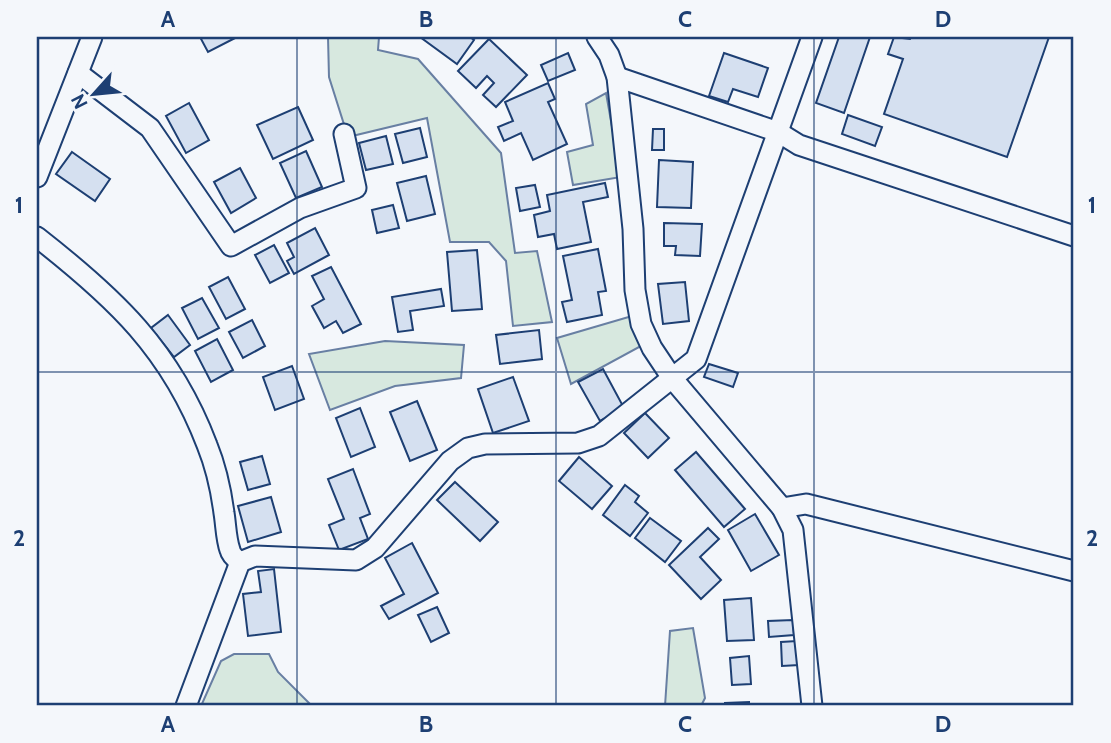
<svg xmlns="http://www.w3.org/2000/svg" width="1111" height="743" viewBox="0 0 1111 743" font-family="Cabin,sans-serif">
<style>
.green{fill:#d7e8df;stroke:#687fa3;stroke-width:2}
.building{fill:#d5e0f0;stroke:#1d3f73;stroke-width:2}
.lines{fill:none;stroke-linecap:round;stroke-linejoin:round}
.minor-casing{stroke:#1d3f73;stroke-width:23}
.minor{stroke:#f4f7fb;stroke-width:19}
.grid{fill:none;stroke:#1d3f73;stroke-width:2;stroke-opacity:0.55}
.neatline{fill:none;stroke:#1d3f73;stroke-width:2.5}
.grid-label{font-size:23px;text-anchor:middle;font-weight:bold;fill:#1d3f73}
</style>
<rect width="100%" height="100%" fill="#f4f7fb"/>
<!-- green -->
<g class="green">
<polygon points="328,37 379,37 378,50 418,59 501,153 515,253 537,251 552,322 513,326 506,261 489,242 450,242 427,118 348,137 329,77"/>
<polygon points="606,93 621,177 573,185 567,152 593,145 586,104"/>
<polygon points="632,316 641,346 571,384 557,338"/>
<polygon points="385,341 464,345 461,378 395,386 330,410 309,354"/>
<polygon points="693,628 705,698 701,706 665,706 670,631"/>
<polygon points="234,654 269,654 278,672 312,706 201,706 221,661"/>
</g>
<!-- building -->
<g class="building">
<polygon points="200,37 237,37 208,52"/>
<polygon points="420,37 470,37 474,40 457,64"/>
<polygon points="839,37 870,37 844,113 816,103"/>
<polygon points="894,37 910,39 911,37 1049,37 1007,157 884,114 903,59 888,54"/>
<polygon points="489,39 527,75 496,107 483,95 494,83 487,76 476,88 458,71"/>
<polygon points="568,53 575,70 548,81 541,65"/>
<polygon points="724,53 768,68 758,97 733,89 728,102 709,96"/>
<polygon points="548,83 555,99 548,102 567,144 533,160 521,133 504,141 498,127 513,121 505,102"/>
<polygon points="189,103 209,140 186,153 166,116"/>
<polygon points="298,107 313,140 273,159 257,125"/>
<polygon points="848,115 882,127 875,146 842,134"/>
<polygon points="420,128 427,157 403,163 395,134"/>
<polygon points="653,129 664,129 664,150 652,150"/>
<polygon points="386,136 393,164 366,170 359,143"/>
<polygon points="306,151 322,187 296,198 280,163"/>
<polygon points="72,152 110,179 95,201 56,174"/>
<polygon points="659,160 693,162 691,208 657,207"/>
<polygon points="240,168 256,198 231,213 214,182"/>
<polygon points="426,176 435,214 407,221 397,183"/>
<polygon points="605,183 608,197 583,202 591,242 557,249 554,234 538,237 534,215 550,211 547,195"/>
<polygon points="535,185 540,207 520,211 516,188"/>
<polygon points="393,205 399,228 377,233 372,210"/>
<polygon points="664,223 702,224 700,256 675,255 676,246 664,246"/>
<polygon points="315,228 329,255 294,274 287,261 294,257 287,243"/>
<polygon points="274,245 289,273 270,283 255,255"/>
<polygon points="598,249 606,291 598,292 602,315 567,322 562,302 572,300 563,256"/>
<polygon points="477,250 482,309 452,311 447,252"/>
<polygon points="331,267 361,324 343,333 336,321 324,328 312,306 324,299 312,276"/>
<polygon points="228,277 245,309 226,319 209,287"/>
<polygon points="685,282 689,321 663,324 658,284"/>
<polygon points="441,289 444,306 410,311 413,330 398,332 392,297"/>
<polygon points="202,298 219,328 198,339 182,308"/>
<polygon points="168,315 190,345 174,357 151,328"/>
<polygon points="252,320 265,346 243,358 229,332"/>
<polygon points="539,330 542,359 500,364 496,335"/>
<polygon points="217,339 233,370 211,382 195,351"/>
<polygon points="709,364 738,373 733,387 704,377"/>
<polygon points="292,366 304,399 275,410 263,377"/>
<polygon points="603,369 624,408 600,421 578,382"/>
<polygon points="513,377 529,421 493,433 478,389"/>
<polygon points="417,401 437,450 410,461 390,412"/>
<polygon points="360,408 375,447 351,457 336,418"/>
<polygon points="645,413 669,438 648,458 624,433"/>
<polygon points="696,452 745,509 724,527 675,470"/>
<polygon points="262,456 270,484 248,490 240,462"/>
<polygon points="579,457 612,486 592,509 559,481"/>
<polygon points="353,469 370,514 360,518 368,539 339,550 329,525 344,519 328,479"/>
<polygon points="455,482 498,522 480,541 437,500"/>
<polygon points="625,485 639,496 635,502 648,513 630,536 603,515"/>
<polygon points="271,497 281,532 248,542 238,506"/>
<polygon points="755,514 779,555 751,571 728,530"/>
<polygon points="650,518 681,541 665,562 635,538"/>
<polygon points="708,528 719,539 700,557 721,580 701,599 669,565"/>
<polygon points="412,543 438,593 389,619 381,606 404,594 385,558"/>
<polygon points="274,569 281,632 248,636 243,594 261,592 258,571"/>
<polygon points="751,598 754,640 727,641 724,600"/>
<polygon points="437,607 449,633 431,642 418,615"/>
<polygon points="793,620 794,635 769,637 768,621"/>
<polygon points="797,641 799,665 782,666 781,642"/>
<polygon points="749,656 751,684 732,685 730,658"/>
<polygon points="749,702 749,706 725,706 725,703"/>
</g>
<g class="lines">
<defs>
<g id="minor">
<polyline points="597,37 609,55 617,77 633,229 635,290 641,324 652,348 672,378 782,508 793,530 812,706"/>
<polyline points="78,73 150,128 231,246 300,208 356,188 344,134"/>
<polyline points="617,77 778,132 799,145 1074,236"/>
<polyline points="37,177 92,37"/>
<path d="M37,237C115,298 171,350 207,445C216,467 221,490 224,513C226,525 226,539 230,550C231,555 236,559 240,562"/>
<polyline points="782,508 806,504 1074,571"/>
<polyline points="186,706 240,562 255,556 356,560 375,548 450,461 468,448 485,444 578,443 599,436 696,359 812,37"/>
</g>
</defs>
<!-- minor casing -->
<use href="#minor" class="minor-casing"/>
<!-- minor -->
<use href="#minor" class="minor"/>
</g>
<!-- grid -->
<path class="grid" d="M297,37V706M556,37V706M814,37V706M37,372H1074"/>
<!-- border -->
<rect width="1111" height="743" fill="none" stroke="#f4f7fb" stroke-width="77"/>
<!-- north arrow -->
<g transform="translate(94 94) rotate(243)" stroke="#f4f7fb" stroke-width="5" paint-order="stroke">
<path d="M0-5L12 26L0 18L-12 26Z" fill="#1d3f73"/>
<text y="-10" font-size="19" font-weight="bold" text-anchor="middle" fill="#1d3f73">N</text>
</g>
<rect x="38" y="38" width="1034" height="666" class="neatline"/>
<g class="grid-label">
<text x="168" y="27">A</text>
<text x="426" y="27">B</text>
<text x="685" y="27">C</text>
<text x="943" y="27">D</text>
<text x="19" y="213">1</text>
<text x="1092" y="213">1</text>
<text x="19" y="546">2</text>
<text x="1092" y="546">2</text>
<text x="168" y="732">A</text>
<text x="426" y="732">B</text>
<text x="685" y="732">C</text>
<text x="943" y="732">D</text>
</g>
</svg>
